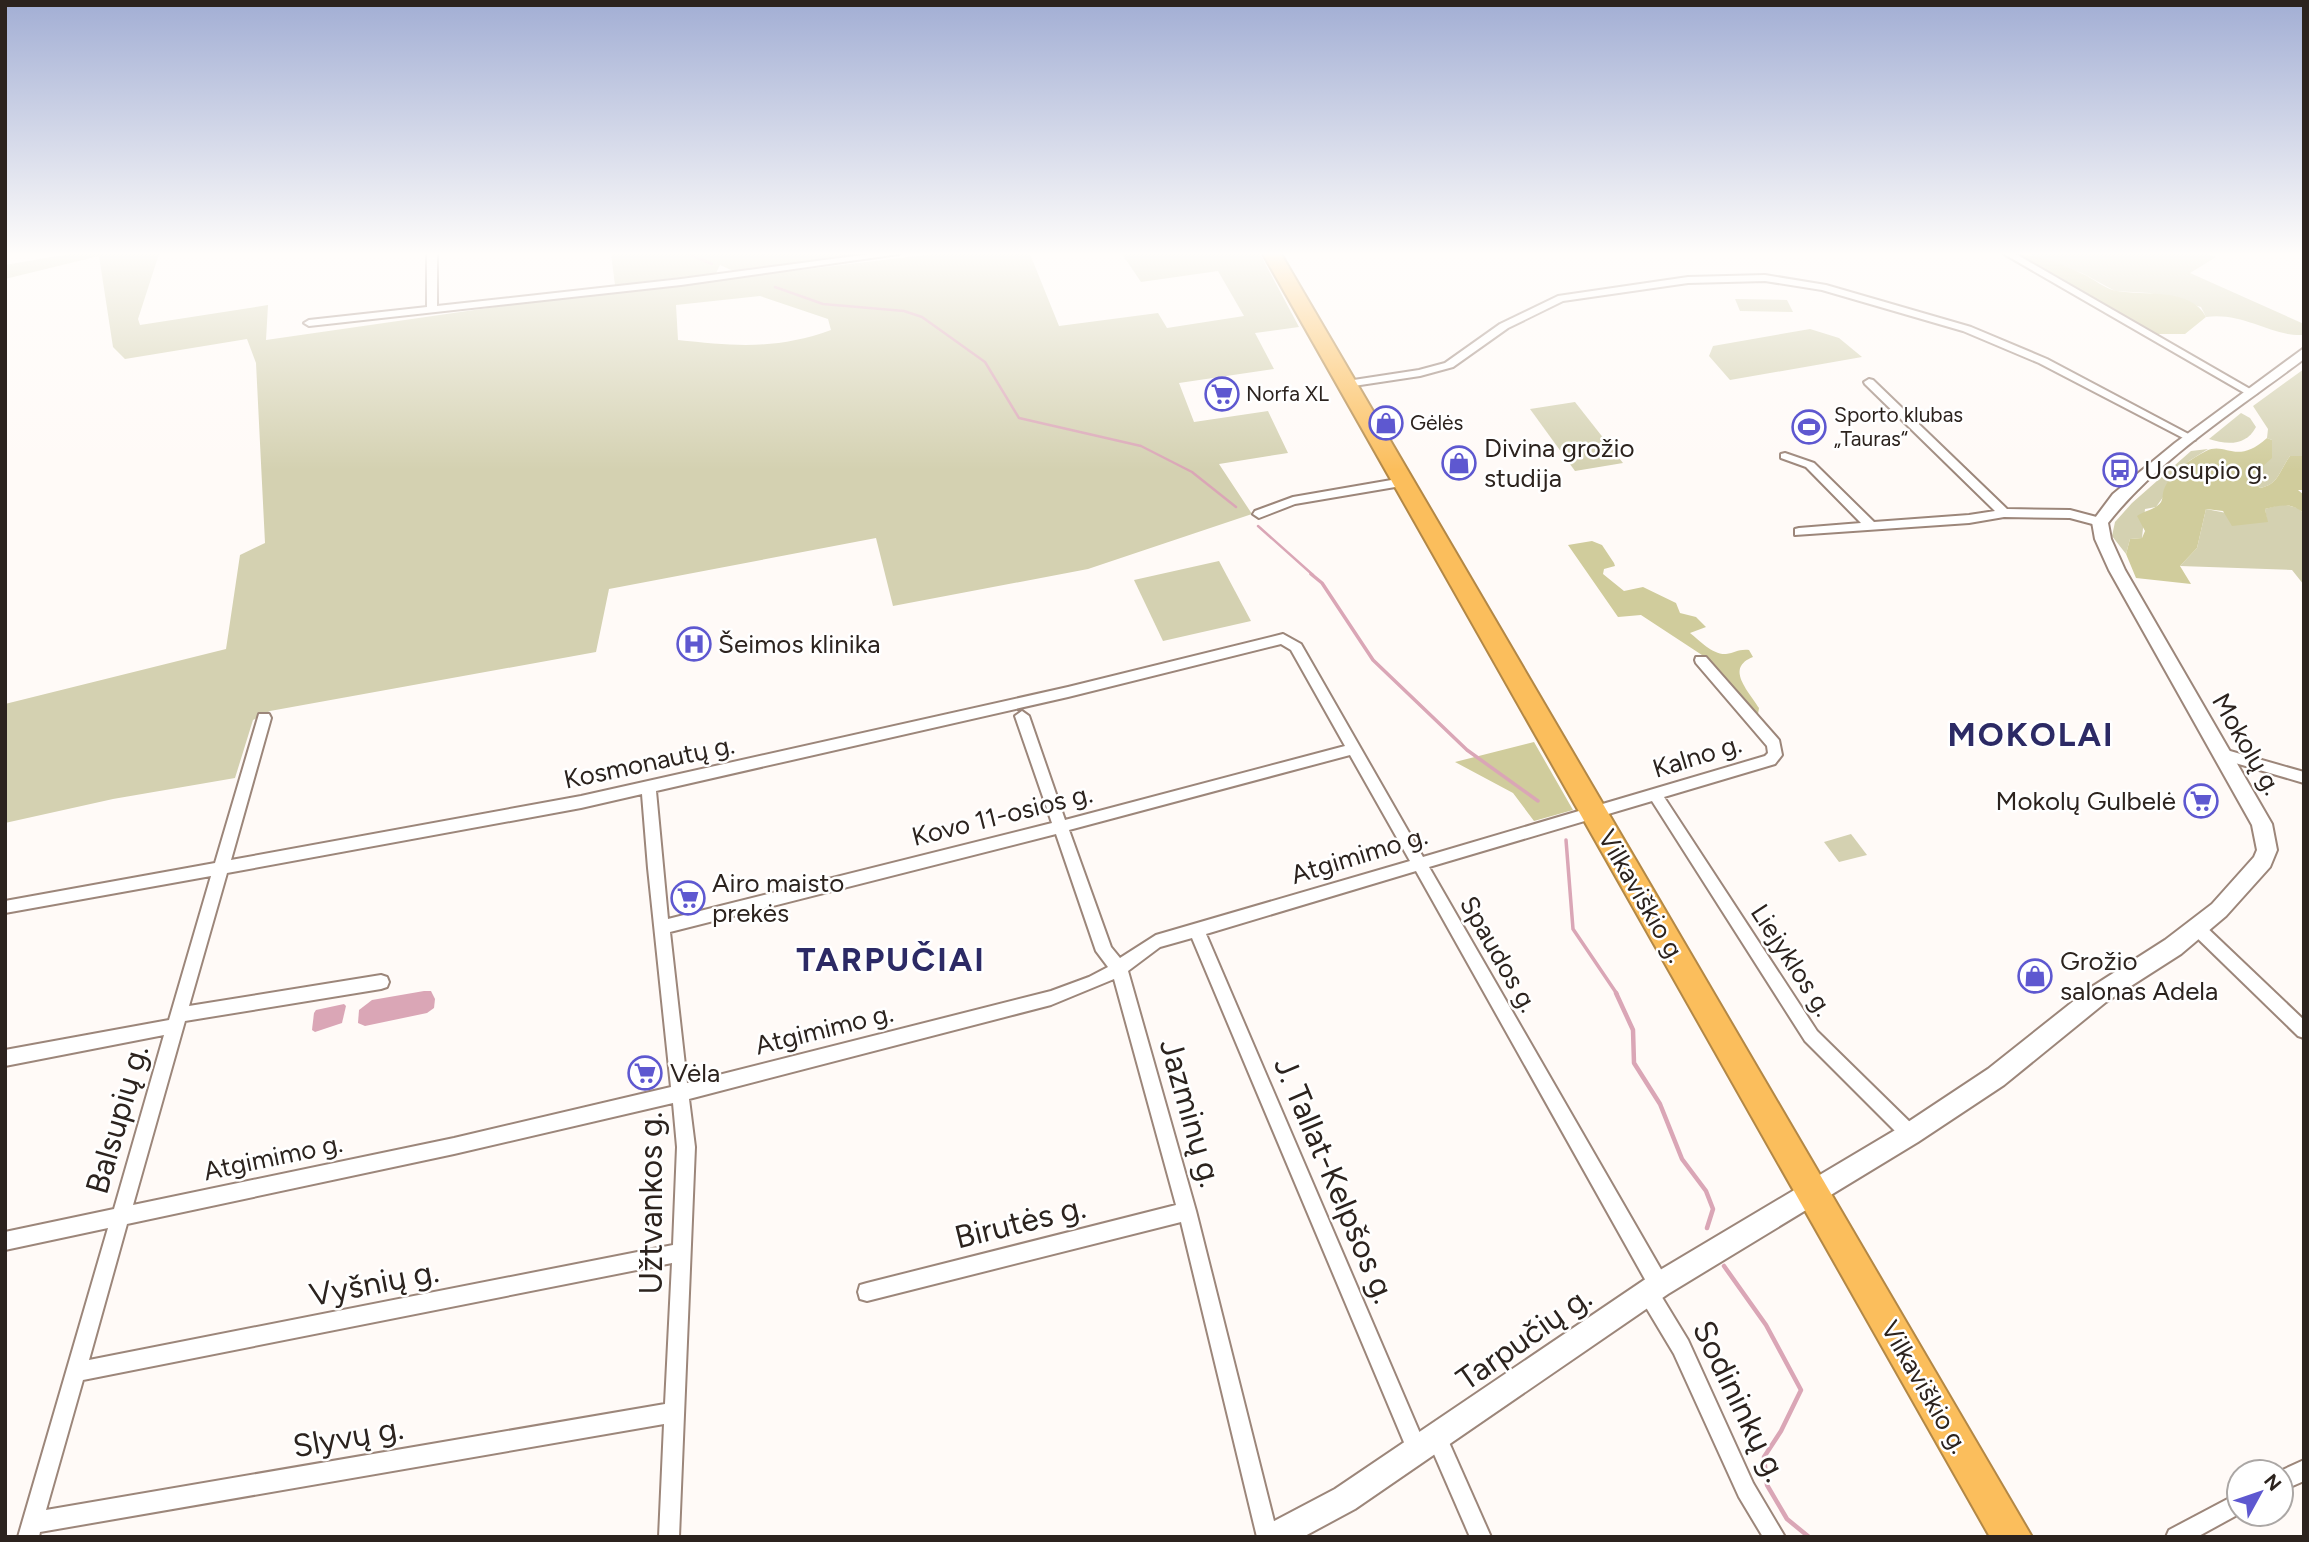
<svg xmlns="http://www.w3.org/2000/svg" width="2309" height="1542" viewBox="0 0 2309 1542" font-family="Figtree,sans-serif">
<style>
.green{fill:#d4d1b1;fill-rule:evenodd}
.forest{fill:#d0cc9c}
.water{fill:#daa6b6}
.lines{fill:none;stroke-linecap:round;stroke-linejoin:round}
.stream-far2{stroke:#daa6b6;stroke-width:2.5}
.stream-far1{stroke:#daa6b6;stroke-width:3.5}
.stream{stroke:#daa6b6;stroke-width:4.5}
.street-casing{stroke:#9c867a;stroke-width:4}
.secondary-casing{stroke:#9c867a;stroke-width:4}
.highway-casing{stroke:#b38846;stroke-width:4}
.street{fill:#fff;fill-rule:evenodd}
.secondary{fill:#fff;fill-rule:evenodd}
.highway{fill:#fbbe5c;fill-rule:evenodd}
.labels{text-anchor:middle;stroke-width:5;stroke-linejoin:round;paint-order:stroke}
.far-poi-label{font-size:21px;fill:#2c231e;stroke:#fff;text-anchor:start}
.poi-label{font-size:26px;fill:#2c231e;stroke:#fff;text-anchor:start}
.street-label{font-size:26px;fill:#2c231e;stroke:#fff}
.near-street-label{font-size:32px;fill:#2c231e;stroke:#fff}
.district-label{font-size:33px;font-weight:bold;letter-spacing:2px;fill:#2c2a65;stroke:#fff}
</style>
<rect width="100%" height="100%" fill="#fffaf7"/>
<!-- green -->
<g class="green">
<path d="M69,254H159L138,319L140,325L268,305L266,340L509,305L933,254H1030L1059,326L1158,313L1167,328L1244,316L1218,271L1141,282L1122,254H1260L1299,327L1255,333L1274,369L1179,383L1194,422L1268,411L1288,453L1219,464L1252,514L1088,569L893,606L876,538L609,589L596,652L270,711L253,720L235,778L113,799L5,823V704L226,649L240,555L265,543L256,363L247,339L125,359L113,347L99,256L5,279V265ZM760,296L828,319L831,330C776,350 734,346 678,340L676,305Z"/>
<polygon points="611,254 857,254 859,259 740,274 720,265 716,273 615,285"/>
<path d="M2027,254H2209L2216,257L2190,273L2304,324V335C2271,337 2245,312 2206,317L2201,307L2150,293L2115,291L2082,273Z"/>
<polygon points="1735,299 1787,300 1793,312 1740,311"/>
<polygon points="1810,329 1839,338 1862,357 1730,380 1709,356 1713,346"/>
<path d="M2304,369V456H2290C2279,471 2279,484 2260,488L2250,481L2272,440L2267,438L2268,429L2253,406Z"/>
<polygon points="1575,402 1623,463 1575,471 1530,409"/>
<path d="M2241,413L2250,418L2256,427C2246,446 2227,445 2209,439Z"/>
<polygon points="2208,449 2189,461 2156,507 2145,509 2142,538 2130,539 2126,554 2112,536 2115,522 2132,503 2191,451"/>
<polygon points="2282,504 2298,508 2304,514 2304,585 2292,570 2180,566 2197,548 2206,509 2267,521 2265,509"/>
<polygon points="1219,561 1251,621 1163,641 1134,580"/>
<polygon points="1851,834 1867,855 1839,862 1824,842"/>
</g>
<!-- forest -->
<g class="forest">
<path d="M2016,254C2037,254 2064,265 2083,274C2094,279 2105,289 2117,291C2144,296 2191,287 2206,317L2185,334H2156Z"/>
<path d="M2267,438L2272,440V458L2254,474L2251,481L2260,488C2279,484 2279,471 2290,456H2304V490H2298L2304,495V514C2293,502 2280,505 2265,509L2268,522L2232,526L2223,511L2206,509L2197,548L2180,566L2191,584L2136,578L2126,554L2130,539L2142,538L2145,531L2137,516C2144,511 2150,511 2157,506C2165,501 2161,494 2165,487C2172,472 2192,458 2206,451C2226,441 2236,466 2267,438Z"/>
<path d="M1592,541L1602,545L1614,563L1615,566L1604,569L1603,574L1624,591L1643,587L1676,603L1680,613L1696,617L1706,627L1690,633C1700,641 1713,655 1726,654C1735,653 1738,649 1749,650L1753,657C1725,668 1748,690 1759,708L1758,714L1749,710L1705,657L1641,615L1618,617L1568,545Z"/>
<polygon points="1534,742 1573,810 1534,821 1513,793 1455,762"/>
</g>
<!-- water -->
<g class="water">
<polygon points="424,991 431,991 435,999 434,1008 427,1013 365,1026 358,1023 359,1010 372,1000"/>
<polygon points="344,1004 346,1006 342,1023 315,1032 312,1030 314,1013 316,1010"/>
</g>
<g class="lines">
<!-- stream-far2 -->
<g class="stream-far2">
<polyline points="688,254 712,264"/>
<polyline points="775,287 823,304 904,311 922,317 985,362 1019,418 1141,446 1192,472 1236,507"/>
<polyline points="1258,526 1313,575"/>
</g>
<!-- stream-far1 -->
<g class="stream-far1">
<polyline points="1311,574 1322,583 1373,660 1467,750 1538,801"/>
<polyline points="1566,840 1573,929 1617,994"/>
</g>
<!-- stream -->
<g class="stream">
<polyline points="1616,993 1633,1030 1634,1063 1660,1104 1682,1159 1706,1191 1713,1209 1707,1228"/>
<polyline points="1724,1266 1766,1325 1801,1390 1781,1431 1764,1457 1767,1485 1787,1519 1809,1537"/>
</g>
<defs>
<g id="street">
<polygon points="427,254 437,254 437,306 681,279 870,254 899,254 681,285 309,326 304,323 309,320 427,307"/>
<polygon points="2004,254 2016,254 2257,393 2252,396 2248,395"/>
<polygon points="1765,275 1826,285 1971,327 2047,359 2196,438 2195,440 2187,440 2039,363 1963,331 1822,290 1765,281 1688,283 1563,301 1508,328 1453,367 1420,376 1347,387 1342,384 1347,381 1419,370 1445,363 1500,324 1558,296 1688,277"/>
<polygon points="1869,379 1873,380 2007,509 2070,510 2104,519 2106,522 2100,526 2070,518 2004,517 1969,523 1795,535 1795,529 1799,528 1861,523 1806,467 1781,458 1781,454 1785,453 1814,463 1874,522 1969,515 1995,511 1865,384 1864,382"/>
<polygon points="1403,478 1409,482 1407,485 1295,504 1259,518 1253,514 1255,511 1293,497"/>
<path d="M1283,634L1301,644L1423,857L1765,756L1768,753L1767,746L1696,663L1695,660L1696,657H1706L1779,740L1782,755L1775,764L1664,797L1817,1031L1916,1128L1919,1134L1916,1140L1910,1142L1904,1140L1805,1041L1652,801L1429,867L1666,1278L1668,1285L1666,1292L1660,1294L1688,1340L1753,1483L1785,1537H1763L1739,1497L1674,1354L1641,1299L1639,1292L1641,1285L1647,1283L1416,871L1206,934L1428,1452L1425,1459L1418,1462L1411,1459L1192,938L1160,947L1128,971L1196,1211L1278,1537H1257L1181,1222L867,1301L860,1299L858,1292L860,1285L867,1283L1176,1205L1114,979L1051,1005L689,1099L695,1147L679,1537H659L664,1424L40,1532L39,1537H18L108,1228L5,1250V1232L114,1209L164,1035L5,1066V1050L169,1020L211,876L5,913V901L215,863L259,714H269L271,718L231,860L581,796L1068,687ZM1281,644L1291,650L1345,746L1065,820L1029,716L1022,711L1015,716L1052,823L668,919L656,791L1068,697ZM1350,755L1410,861L1156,935L1120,958L1111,947L1069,830ZM642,794L648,868L671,1087L454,1138L133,1205L185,1021L381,989L387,987L389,982L387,977L381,975L189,1006L227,873L581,808ZM1056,834L1096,951L1108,967L1089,977L1051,991L687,1083L670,932ZM673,1103L677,1147L673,1245L89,1360L127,1224L454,1154ZM672,1263L665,1404L46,1510L83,1380Z"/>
<polygon points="2223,749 2304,772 2304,783 2218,758 2216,754 2218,750"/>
<polygon points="2197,921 2202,923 2304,1020 2304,1038 2298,1036 2192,933 2189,928 2192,923"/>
<polygon points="1437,1428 1444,1431 1491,1537 1470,1537 1427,1438 1430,1431"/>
<polygon points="2304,1460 2304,1481 2281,1491 2281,1472 2278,1472"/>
<polygon points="2239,1493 2239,1514 2197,1537 2166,1537 2169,1530"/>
</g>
<path id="secondary" d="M2304,348V359C2239,408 2158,459 2108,523L2111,539L2125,570L2272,824L2277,850L2270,867L2226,916L2181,954L2106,1002L2004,1085L1918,1142L1668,1294L1355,1509L1303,1537H1259L1263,1527L1335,1489L1650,1276L1902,1126L1988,1069L2090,988L2165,940L2212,904L2254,857L2257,850L2252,825L2109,570L2095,539L2092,522L2113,494L2175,443Z"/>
<polygon id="highway" points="1263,254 1281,254 2032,1537 1990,1537"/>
</defs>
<!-- street casing -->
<use href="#street" class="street-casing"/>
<!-- secondary casing -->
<use href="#secondary" class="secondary-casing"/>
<!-- highway casing -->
<use href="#highway" class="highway-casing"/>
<!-- street -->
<use href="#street" class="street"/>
<!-- secondary -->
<use href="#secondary" class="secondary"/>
<!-- highway -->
<use href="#highway" class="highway"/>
</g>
<!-- sky -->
<linearGradient id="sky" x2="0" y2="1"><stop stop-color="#a2aed4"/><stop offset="0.54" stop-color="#fffdfb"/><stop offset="1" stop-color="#fffdfb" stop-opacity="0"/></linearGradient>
<rect width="2309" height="470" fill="url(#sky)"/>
<!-- icons -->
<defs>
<symbol id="supermarket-ring" viewBox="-11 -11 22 22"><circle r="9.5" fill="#fff" stroke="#5e58d0" stroke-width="1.5"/><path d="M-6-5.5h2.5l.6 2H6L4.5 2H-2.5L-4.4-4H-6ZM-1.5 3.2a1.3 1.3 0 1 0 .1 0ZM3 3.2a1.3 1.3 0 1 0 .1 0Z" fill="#5e58d0"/></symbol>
<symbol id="shop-ring" viewBox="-11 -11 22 22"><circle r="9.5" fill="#fff" stroke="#5e58d0" stroke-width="1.5"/><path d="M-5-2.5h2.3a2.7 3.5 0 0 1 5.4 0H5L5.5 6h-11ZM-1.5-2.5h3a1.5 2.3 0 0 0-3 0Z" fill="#5e58d0"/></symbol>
<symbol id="stadium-ring" viewBox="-11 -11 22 22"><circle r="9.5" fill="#fff" stroke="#5e58d0" stroke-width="1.5"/><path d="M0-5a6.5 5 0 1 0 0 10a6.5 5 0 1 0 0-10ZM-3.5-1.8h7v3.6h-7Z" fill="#5e58d0"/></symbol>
<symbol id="bus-ring" viewBox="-11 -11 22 22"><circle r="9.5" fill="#fff" stroke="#5e58d0" stroke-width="1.5"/><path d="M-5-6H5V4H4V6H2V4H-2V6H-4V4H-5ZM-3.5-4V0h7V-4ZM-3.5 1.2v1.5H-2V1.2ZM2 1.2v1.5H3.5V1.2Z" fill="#5e58d0"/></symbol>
<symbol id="hospital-ring" viewBox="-11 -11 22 22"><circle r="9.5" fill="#fff" stroke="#5e58d0" stroke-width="1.5"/><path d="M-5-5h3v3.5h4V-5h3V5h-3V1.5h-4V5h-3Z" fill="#5e58d0"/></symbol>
</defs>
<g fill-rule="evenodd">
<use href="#supermarket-ring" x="1203" y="375" width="38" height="38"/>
<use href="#shop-ring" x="1367" y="404" width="38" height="38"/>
<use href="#stadium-ring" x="1790" y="408" width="38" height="38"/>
<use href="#shop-ring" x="1440" y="444" width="38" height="38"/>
<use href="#bus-ring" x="2101" y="451" width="38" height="38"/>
<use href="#hospital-ring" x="675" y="625" width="38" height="38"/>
<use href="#supermarket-ring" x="2182" y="782" width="38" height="38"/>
<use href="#supermarket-ring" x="669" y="879" width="38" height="38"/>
<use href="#shop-ring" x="2016" y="957" width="38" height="38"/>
<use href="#supermarket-ring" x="626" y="1054" width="38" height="38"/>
</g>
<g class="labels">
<!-- far-poi labels -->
<g class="far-poi-label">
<text x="1246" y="401">Norfa XL</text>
<text x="1834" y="422">Sporto klubas<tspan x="1834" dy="24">„Tauras“</tspan></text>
<text x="1410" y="430">Gėlės</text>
</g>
<!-- poi labels -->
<g class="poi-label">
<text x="1484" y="457">Divina grožio<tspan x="1484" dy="30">studija</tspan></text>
<text x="2144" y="479">Uosupio g.</text>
<text x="718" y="653">Šeimos klinika</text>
<text x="2176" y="810" text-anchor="end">Mokolų Gulbelė</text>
<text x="712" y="892">Airo maisto<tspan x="712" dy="30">prekės</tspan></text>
<text x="2060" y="970">Grožio<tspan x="2060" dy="30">salonas Adela</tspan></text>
<text x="670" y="1082">Vėla</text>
</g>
<!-- street labels -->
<g class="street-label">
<text transform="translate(2247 744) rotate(60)" y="9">Mokolų g.</text>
<text transform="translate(1697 756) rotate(-17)" y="9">Kalno g.</text>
<text transform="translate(649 762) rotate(-12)" y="9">Kosmonautų g.</text>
<text transform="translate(1002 815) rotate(-14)" y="9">Kovo 11-osios g.</text>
<text transform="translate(1359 855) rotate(-17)" y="9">Atgimimo g.</text>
<text transform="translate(1642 896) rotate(60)" y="9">Vilkaviškio g.</text>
<text transform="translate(1499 954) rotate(60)" y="9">Spaudos g.</text>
<text transform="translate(1792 960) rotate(57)" y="9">Liejyklos g.</text>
<text transform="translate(824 1029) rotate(-14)" y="9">Atgimimo g.</text>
<text transform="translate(273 1157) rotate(-12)" y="9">Atgimimo g.</text>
<text transform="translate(1925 1387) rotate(60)" y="9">Vilkaviškio g.</text>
</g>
<!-- near-street labels -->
<g class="near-street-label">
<text transform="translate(1191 1113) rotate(74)" y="11">Jazminų g.</text>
<text transform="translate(117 1119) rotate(-74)" y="11">Balsupių g.</text>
<text transform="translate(1335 1180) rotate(67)" y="11">J. Tallat-Kelpšos g.</text>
<text transform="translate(651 1203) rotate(-90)" y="11">Užtvankos g.</text>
<text transform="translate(1020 1222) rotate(-14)" y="11">Birutės g.</text>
<text transform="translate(374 1283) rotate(-11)" y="11">Vyšnių g.</text>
<text transform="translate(1524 1338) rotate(-35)" y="11">Tarpučių g.</text>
<text transform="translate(1740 1401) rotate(64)" y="11">Sodininkų g.</text>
<text transform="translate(348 1437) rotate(-10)" y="11">Slyvų g.</text>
</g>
<!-- district labels -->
<g class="district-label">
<text x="2031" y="746">MOKOLAI</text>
<text x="891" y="971">TARPUČIAI</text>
</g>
</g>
<!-- border -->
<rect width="2309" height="1542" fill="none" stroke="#2c231e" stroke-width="14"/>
<!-- north arrow -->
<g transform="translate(2260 1493) rotate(50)"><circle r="33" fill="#ffffff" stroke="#aba7a5" stroke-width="2"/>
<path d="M0-5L12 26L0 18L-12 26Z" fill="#5e58d0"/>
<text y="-10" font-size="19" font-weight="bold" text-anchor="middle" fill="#2c231e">N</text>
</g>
</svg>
